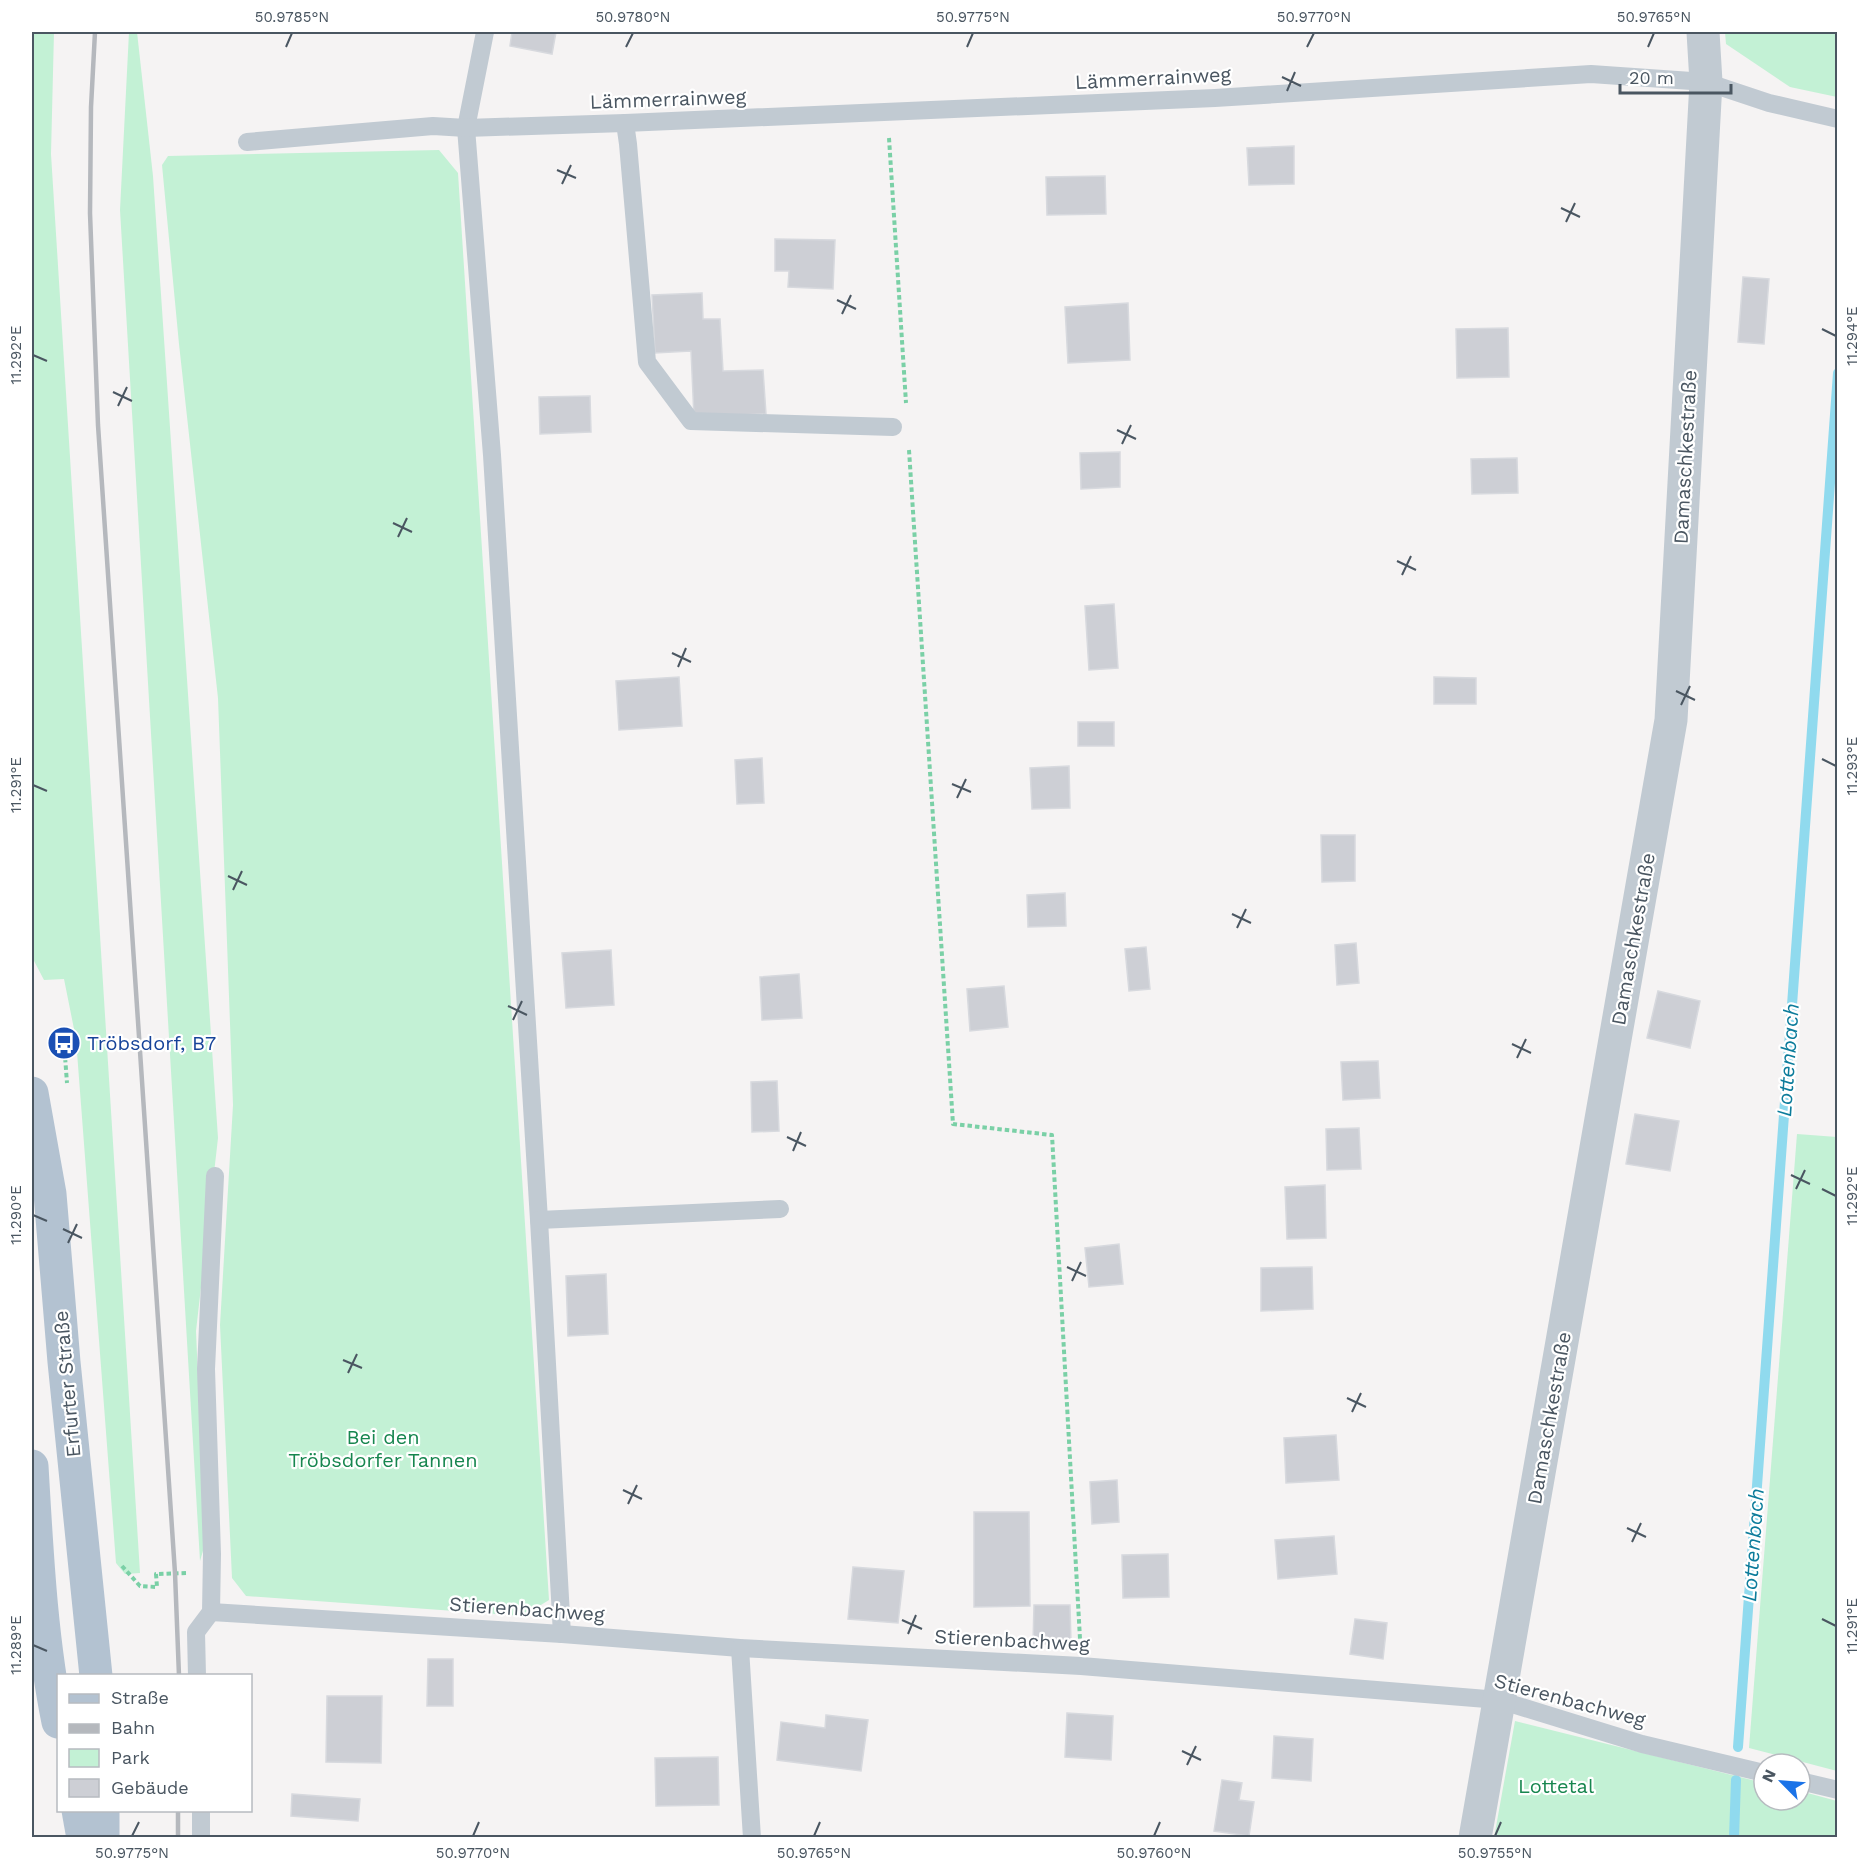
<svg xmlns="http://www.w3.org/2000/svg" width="1869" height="1869" viewBox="0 0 1869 1869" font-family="'Work Sans',sans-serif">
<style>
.green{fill:#c3f1d5}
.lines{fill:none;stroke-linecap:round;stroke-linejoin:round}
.stream{stroke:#90daee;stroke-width:10}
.building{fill:#cdcfd5;stroke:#d7d9de;stroke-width:1.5}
.path{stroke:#7ad0a6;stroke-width:4;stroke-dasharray:4.5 3;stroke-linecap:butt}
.service{stroke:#c1cad2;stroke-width:18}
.minor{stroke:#c1cad2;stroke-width:33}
.primary{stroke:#b3c2d1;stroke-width:33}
.rail{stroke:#b5b8bd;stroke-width:4.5}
.ticks{fill:none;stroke:#4a5661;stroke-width:2}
.labels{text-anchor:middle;stroke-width:4.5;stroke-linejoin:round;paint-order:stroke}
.street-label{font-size:20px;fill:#4a5661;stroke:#fff}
.transit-label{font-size:20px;fill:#164399;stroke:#fff;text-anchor:start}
.park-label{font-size:20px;fill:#17864f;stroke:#fff}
.water-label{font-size:21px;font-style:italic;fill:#0c7c9b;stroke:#fff}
.neatline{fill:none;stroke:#4a5661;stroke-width:2}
.ticks-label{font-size:15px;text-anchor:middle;fill:#4a5661}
</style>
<rect width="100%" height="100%" fill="#f5f3f3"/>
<!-- green -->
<g class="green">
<polygon points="32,32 54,32 51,154 140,1573 125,1574 116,1563 76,1039 64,979 44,980 32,957"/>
<polygon points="129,32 137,32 153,176 218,1138 196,1331 205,1544 200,1561 120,210"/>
<polygon points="1725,32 1837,32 1837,97 1790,87 1726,44"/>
<polygon points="439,150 458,173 549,1600 523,1616 246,1596 232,1578 220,1325 233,1105 218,698 179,344 162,165 168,156"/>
<polygon points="1797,1134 1837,1137 1837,1771 1749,1748"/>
<polygon points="1515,1721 1764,1783 1764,1800 1800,1800 1800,1791 1837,1801 1837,1837 1494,1838"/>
</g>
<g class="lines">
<!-- stream -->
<g class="stream">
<polyline points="1738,1747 1838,373"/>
<polyline points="1734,1838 1736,1780"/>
</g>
</g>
<!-- building -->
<g class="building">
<polygon points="512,32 556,32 552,54 510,46"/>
<polygon points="1294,146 1294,184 1249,185 1247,148"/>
<polygon points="1105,176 1106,214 1047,215 1046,177"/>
<polygon points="775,239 835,240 833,289 788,287 789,271 775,271"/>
<polygon points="1743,277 1769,279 1764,344 1738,342"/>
<polygon points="702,293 703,319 720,319 723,371 763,370 766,414 694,417 691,351 655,353 652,295"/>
<polygon points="1128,303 1130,360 1068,363 1065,307"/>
<polygon points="1508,328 1509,377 1457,378 1456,329"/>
<polygon points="590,396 591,432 540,434 539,397"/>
<polygon points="1120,452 1120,487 1081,489 1080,453"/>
<polygon points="1517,458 1518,493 1472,494 1471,459"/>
<polygon points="1114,604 1118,668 1089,670 1085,606"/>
<polygon points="679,677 682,726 619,730 616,681"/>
<polygon points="1434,677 1476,678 1476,704 1434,704"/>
<rect x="1078" y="722" width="36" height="24"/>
<polygon points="762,758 764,803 737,804 735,760"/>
<polygon points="1069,766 1070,808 1032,809 1030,768"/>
<polygon points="1321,835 1355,835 1355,881 1322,882"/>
<polygon points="1065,893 1066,926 1028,927 1027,895"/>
<polygon points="1356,943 1359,983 1337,985 1335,945"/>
<polygon points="1146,947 1150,989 1129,991 1125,949"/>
<polygon points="611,950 614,1005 566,1008 562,953"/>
<polygon points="799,974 802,1018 762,1020 760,977"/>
<polygon points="1004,986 1008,1027 970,1031 967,989"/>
<polygon points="1658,991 1700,1001 1690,1048 1647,1038"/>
<polygon points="1378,1061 1380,1098 1343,1100 1341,1062"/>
<polygon points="777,1081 779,1131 752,1132 751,1082"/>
<polygon points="1635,1114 1679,1121 1670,1171 1626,1164"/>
<polygon points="1359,1128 1361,1169 1327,1170 1326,1129"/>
<polygon points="1325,1185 1326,1238 1287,1239 1285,1187"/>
<polygon points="1119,1244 1123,1284 1089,1287 1085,1248"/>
<polygon points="1312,1267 1313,1309 1261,1311 1261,1268"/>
<polygon points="606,1274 608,1334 568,1336 566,1276"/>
<polygon points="1336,1435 1339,1480 1286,1483 1284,1438"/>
<polygon points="1117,1480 1119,1522 1092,1524 1090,1482"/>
<polygon points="974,1512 1029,1512 1030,1606 974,1607"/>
<polygon points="1334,1536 1337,1574 1278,1579 1275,1540"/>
<polygon points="1168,1554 1169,1597 1123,1598 1122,1555"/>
<polygon points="853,1567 904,1571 898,1623 848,1619"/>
<polygon points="1034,1605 1070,1605 1071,1644 1033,1644"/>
<polygon points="1355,1619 1387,1623 1383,1659 1350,1654"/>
<polygon points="428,1659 453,1659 453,1706 427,1706"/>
<polygon points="327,1696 382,1696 381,1763 326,1762"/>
<polygon points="1067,1713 1113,1716 1111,1760 1065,1757"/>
<polygon points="826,1715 868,1720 861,1771 777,1760 781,1722 825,1728"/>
<polygon points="1274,1736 1313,1739 1311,1781 1272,1778"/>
<polygon points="718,1757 719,1805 656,1806 655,1758"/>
<polygon points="1222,1780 1242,1783 1239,1800 1254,1802 1249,1836 1214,1831"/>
<polygon points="292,1794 360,1799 358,1821 291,1816"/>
<rect x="351" y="1836" width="48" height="2"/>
</g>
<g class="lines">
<!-- path -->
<g class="path">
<polyline points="889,138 906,403"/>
<polyline points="909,450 953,1124 1052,1135 1080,1639"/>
<polyline points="64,1043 67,1083"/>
<polyline points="122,1566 140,1586 157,1587 156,1574 186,1573"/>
</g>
<!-- service -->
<g class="service">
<polyline points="485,32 466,128 492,455 539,1220 562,1634"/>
<polyline points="625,123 628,144 647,362 691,421 893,427"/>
<polyline points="247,142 433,126 466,128 625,123 1215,98 1591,74 1706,82 1769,103 1838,119"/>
<polyline points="539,1220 780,1209"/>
<polyline points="211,1612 562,1634 740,1648 1081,1666 1499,1700 1642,1744 1764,1773"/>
<polyline points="740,1648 752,1838"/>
<polyline points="197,1676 196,1632 211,1612 212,1554 206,1369 215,1176"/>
<polyline points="1800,1781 1838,1790"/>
<polyline points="201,1810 201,1838"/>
</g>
<!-- minor -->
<polyline class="minor" points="1475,1838 1671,720 1706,82 1703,32"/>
<!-- primary -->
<g class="primary">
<polyline points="32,1093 50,1194 64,1362 96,1676"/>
<path d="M32,1466C37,1551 41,1638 58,1722"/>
<polyline points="78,1810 83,1838"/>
<polyline points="103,1810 103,1838"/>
</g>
<!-- rail -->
<g class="rail">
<polyline points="95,32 91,107 90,213 98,425 175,1573 179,1676"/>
<polyline points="178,1838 178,1810"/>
</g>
</g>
<!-- ticks -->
<path class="ticks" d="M286,47L292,33M626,47L633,33M967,47L973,33M1307,47L1314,33M1648,47L1654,33M1282,77L1301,86M1287,91L1295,72M557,170L576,178M562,184L571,165M1561,208L1580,217M1566,222L1575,203M837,300L856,309M842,314L851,295M1822,329L1836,336M33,355L47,361M113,392L132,401M118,406L127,387M1117,430L1136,439M1122,444L1131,425M393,523L412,532M398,537L407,518M1397,561L1416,570M1402,575L1411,556M672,653L691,662M678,667L686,648M1676,691L1695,700M1681,705L1690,686M1822,759L1836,766M952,784L971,792M33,785L47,791M957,798L966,779M228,876L247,885M233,890L242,871M1232,914L1251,923M1237,928L1246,909M508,1006L527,1015M513,1020L522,1001M1512,1044L1531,1053M1517,1058L1526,1039M787,1137L806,1146M793,1151L801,1132M1791,1175L1810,1184M1796,1189L1805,1170M1822,1189L1836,1196M33,1215L47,1221M63,1229L82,1238M68,1243L77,1224M1067,1267L1086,1276M1072,1281L1081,1262M343,1360L362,1368M348,1373L357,1354M1347,1398L1366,1407M1352,1412L1361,1393M623,1490L642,1499M628,1504L637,1485M1627,1528L1646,1537M1632,1542L1641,1523M1822,1619L1836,1626M902,1620L922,1629M908,1634L916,1615M33,1645L47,1651M1182,1751L1201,1760M1187,1765L1196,1746M132,1836L139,1822M473,1836L479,1822M814,1836L820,1822M1154,1836L1160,1822M1495,1836L1501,1822"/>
<!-- icons -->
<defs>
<symbol id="bus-disc" viewBox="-11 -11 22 22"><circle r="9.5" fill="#1a4fb4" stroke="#fff"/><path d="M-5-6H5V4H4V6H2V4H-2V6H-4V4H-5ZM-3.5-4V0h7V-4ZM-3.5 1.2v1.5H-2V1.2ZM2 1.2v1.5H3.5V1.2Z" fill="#fff"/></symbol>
</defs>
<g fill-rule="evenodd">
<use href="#bus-disc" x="45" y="1024" width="38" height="38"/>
</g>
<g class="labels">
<!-- street labels -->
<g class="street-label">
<text transform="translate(1153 78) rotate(-3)" y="7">Lämmerrainweg</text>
<text transform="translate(668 99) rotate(-2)" y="7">Lämmerrainweg</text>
<text transform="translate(1685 457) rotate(-87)" y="7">Damaschkestraße</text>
<text transform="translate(1633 939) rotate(-80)" y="7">Damaschkestraße</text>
<text transform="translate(67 1384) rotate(-95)" y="7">Erfurter Straße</text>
<text transform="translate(1549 1418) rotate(-80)" y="7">Damaschkestraße</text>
<text transform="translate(527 1609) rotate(4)" y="7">Stierenbachweg</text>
<text transform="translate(1012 1640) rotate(3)" y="7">Stierenbachweg</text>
<text transform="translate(1570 1700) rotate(15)" y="7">Stierenbachweg</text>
</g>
<!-- transit labels -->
<g class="transit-label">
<text x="87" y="1050">Tröbsdorf, B7</text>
</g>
<!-- park labels -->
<g class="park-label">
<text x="383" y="1444">Bei den<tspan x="383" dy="23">Tröbsdorfer Tannen</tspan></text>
<text x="1556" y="1793">Lottetal</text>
</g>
<!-- water labels -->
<g class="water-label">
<text transform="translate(1788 1060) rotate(-86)" y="7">Lottenbach</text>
<text transform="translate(1753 1545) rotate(-86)" y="7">Lottenbach</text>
</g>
</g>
<!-- border -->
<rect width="1869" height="1869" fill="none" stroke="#ffffff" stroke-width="66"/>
<!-- legend -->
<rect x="57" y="1674" width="195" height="138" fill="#ffffff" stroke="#b7bbc0" stroke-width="1.5"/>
<rect x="69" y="1694" width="30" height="9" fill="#b3c2d1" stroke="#b7bbc0" stroke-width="1.5"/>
<text x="111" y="1704" font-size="18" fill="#4a5661">Straße</text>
<rect x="69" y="1724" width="30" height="9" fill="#b5b8bd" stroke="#b7bbc0" stroke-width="1.5"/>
<text x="111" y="1734" font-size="18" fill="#4a5661">Bahn</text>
<rect x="69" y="1749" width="30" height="18" fill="#c3f1d5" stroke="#b7bbc0" stroke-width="1.5"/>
<text x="111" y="1764" font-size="18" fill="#4a5661">Park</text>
<rect x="69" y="1779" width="30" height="18" fill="#cdcfd5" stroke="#b7bbc0" stroke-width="1.5"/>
<text x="111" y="1794" font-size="18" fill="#4a5661">Gebäude</text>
<!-- north arrow -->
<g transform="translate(1782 1782) rotate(295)"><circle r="28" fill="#ffffff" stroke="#b7bbc0" stroke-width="1.5"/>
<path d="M0-4.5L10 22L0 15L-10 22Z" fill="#1a73e8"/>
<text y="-9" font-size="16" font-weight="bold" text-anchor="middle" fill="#4a5661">N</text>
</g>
<!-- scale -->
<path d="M1620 84v9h111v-9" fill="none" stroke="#4a5661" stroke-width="3"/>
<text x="1629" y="84" font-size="18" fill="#4a5661" stroke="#ffffff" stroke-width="4.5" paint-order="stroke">20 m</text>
<rect x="33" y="33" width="1803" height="1803" class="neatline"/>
<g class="ticks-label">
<text x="292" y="22">50.9785°N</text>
<text x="633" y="22">50.9780°N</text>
<text x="973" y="22">50.9775°N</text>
<text x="1314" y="22">50.9770°N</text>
<text x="1654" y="22">50.9765°N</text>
<text transform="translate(1852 336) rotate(-90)" y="5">11.294°E</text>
<text transform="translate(16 355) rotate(-90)" y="5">11.292°E</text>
<text transform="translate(1852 766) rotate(-90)" y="5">11.293°E</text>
<text transform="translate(16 785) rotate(-90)" y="5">11.291°E</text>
<text transform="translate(1852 1196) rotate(-90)" y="5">11.292°E</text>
<text transform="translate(16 1215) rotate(-90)" y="5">11.290°E</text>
<text transform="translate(1852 1626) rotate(-90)" y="5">11.291°E</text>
<text transform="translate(16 1645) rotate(-90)" y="5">11.289°E</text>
<text x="132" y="1858">50.9775°N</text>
<text x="473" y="1858">50.9770°N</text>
<text x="814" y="1858">50.9765°N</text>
<text x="1154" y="1858">50.9760°N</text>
<text x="1495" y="1858">50.9755°N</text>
</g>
</svg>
